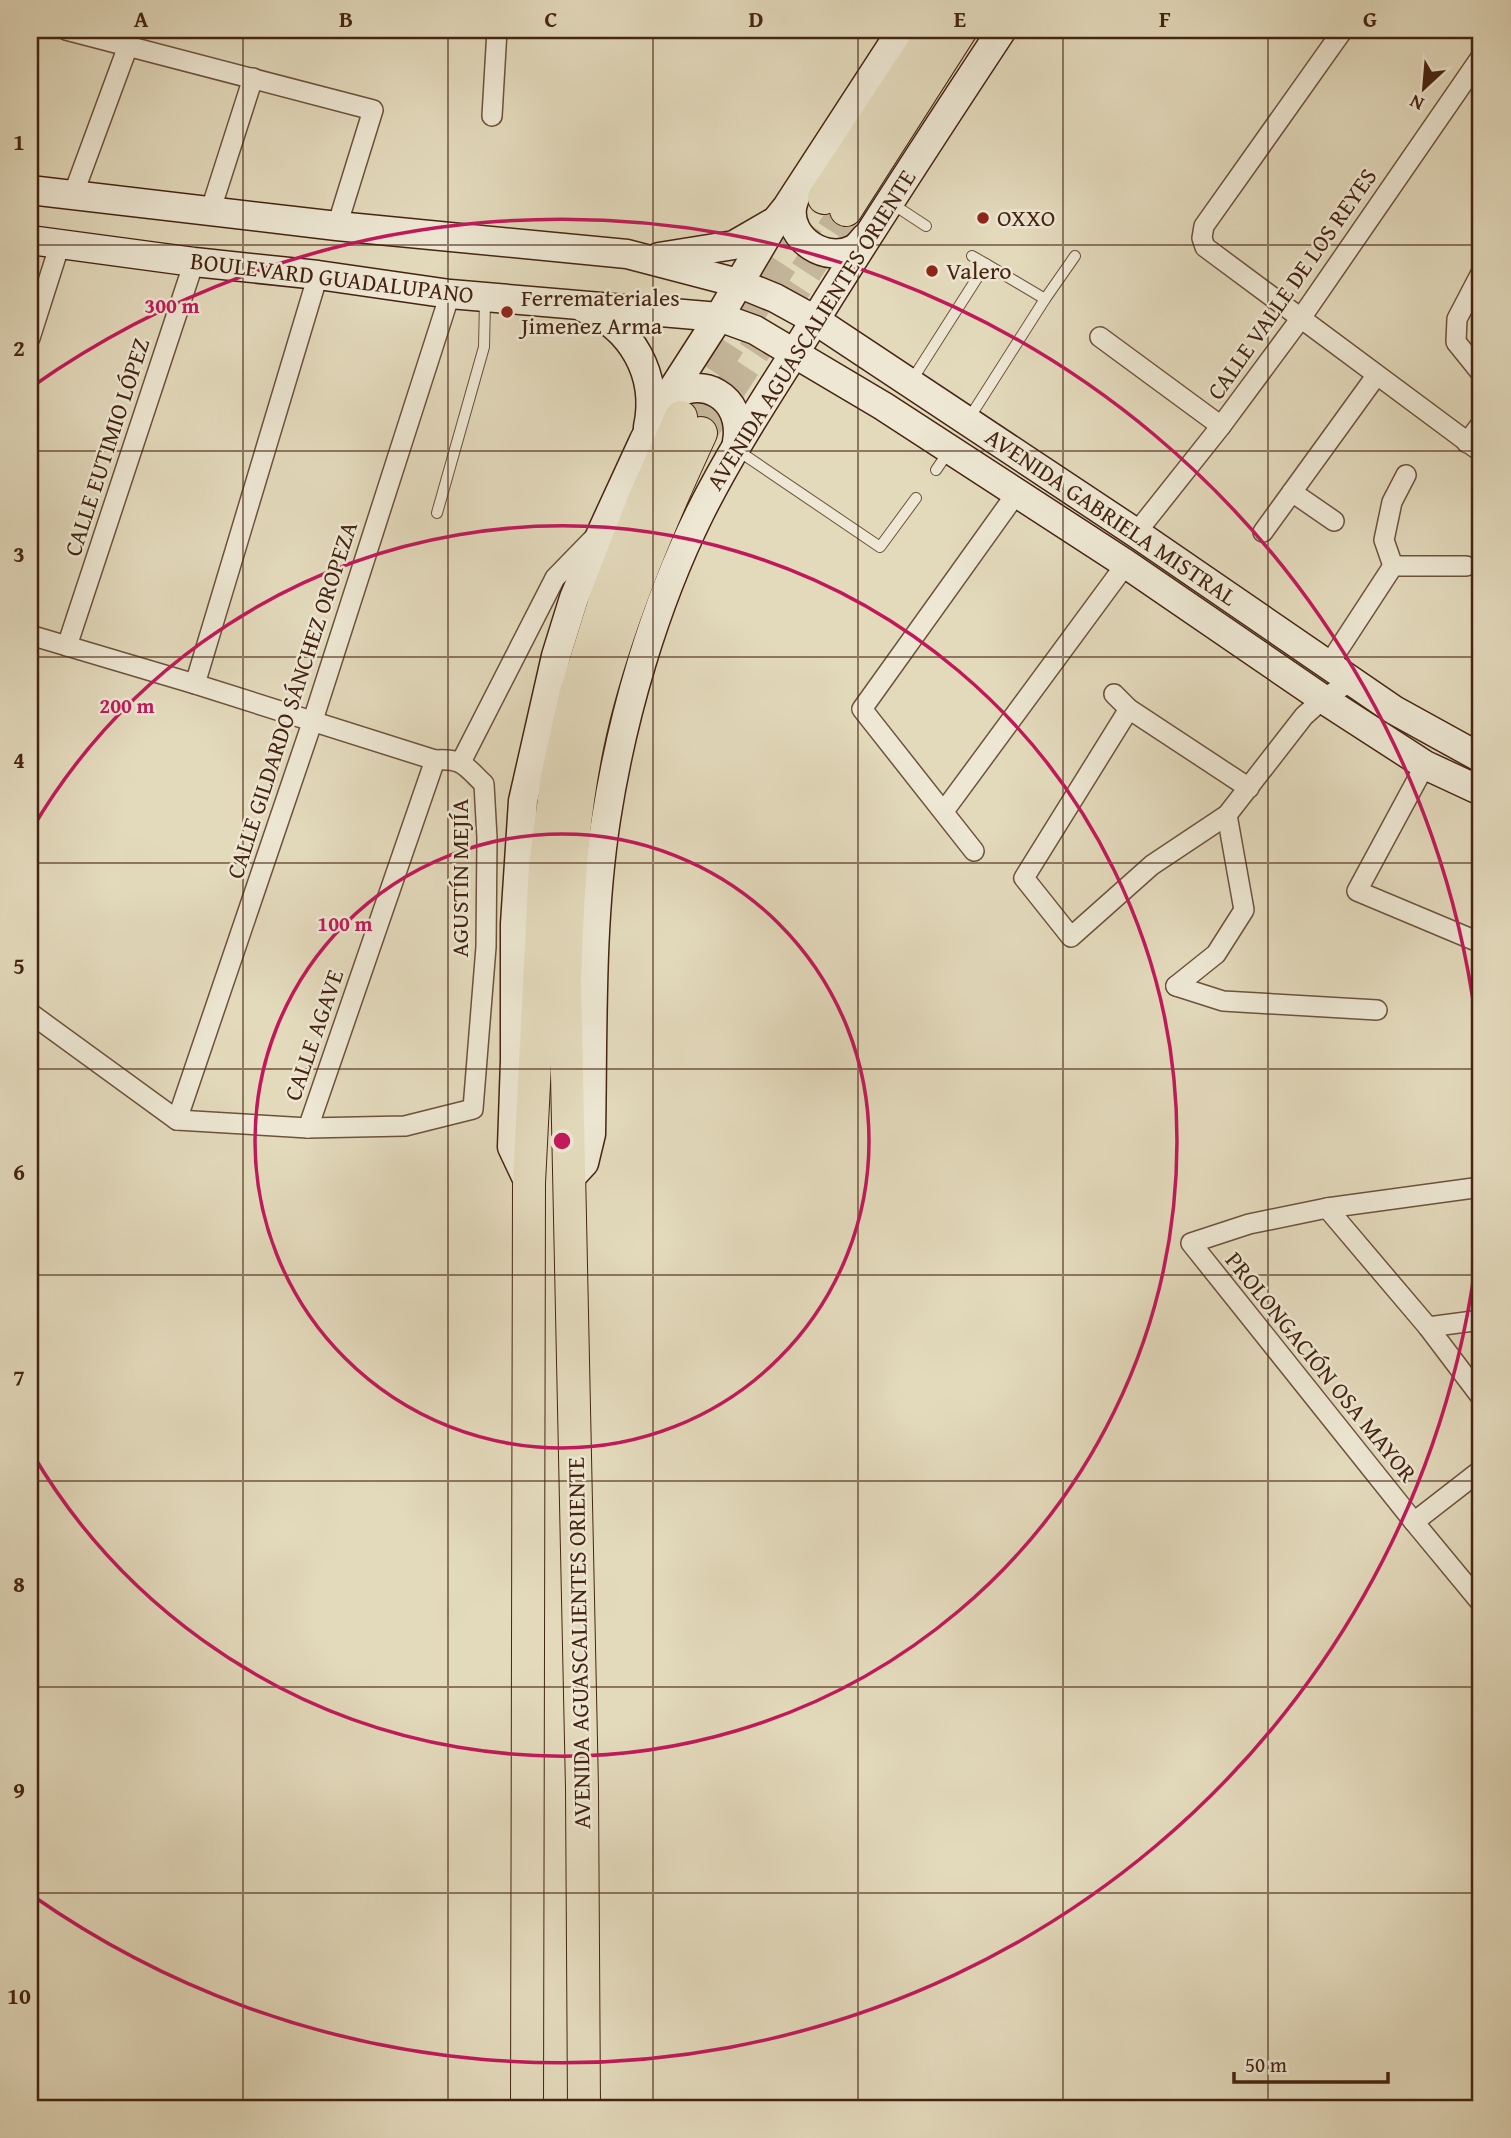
<svg xmlns="http://www.w3.org/2000/svg" width="1511" height="2138" viewBox="0 0 1511 2138" font-family="'Gentium Book Plus',serif">
<style>
.lines{fill:none;stroke-linecap:round;stroke-linejoin:round}
.primary-tunnel{stroke:#c4b69a;stroke-width:32;stroke-dasharray:32 16;stroke-linecap:butt}
.lane-casing{stroke:#6d523c;stroke-width:12}
.street-casing{stroke:#6d523c;stroke-width:22}
.secondary-casing{stroke:#462411;stroke-width:31}
.primary-casing{stroke:#462411;stroke-width:34}
.lane{stroke:#ede7d3;stroke-width:10}
.street{stroke:#ede7d3;stroke-width:19}
.secondary{stroke:#ede7d3;stroke-width:28}
.primary{stroke:#e3dabc;stroke-width:32}
.grid{fill:none;stroke:#462411;stroke-width:2;stroke-opacity:0.55}
.ring{fill:none;stroke:#c2185b;stroke-width:3.5}
.poi-dot{fill:#8f2418;stroke:#ede7d3;stroke-width:2.5}
.labels{text-anchor:middle;stroke-width:5;stroke-linejoin:round;paint-order:stroke}
.poi-label{font-size:24px;fill:#462411;stroke:#ede7d3;text-anchor:start}
.street-label{font-size:24px;fill:#462411;stroke:#ede7d3}
.centre{fill:#c2185b;stroke:#ede7d3;stroke-width:3.5}
.ring-label{font-size:21px;text-anchor:middle;font-weight:bold;fill:#c2185b;stroke:#ede7d3;stroke-width:5;stroke-linejoin:round;paint-order:stroke}
.neatline{fill:none;stroke:#462411;stroke-width:2.5}
.grid-label{font-size:23px;text-anchor:middle;font-weight:bold;fill:#462411}
</style>
<rect width="100%" height="100%" fill="#e3dabc"/>
<filter id="stains"><feTurbulence type="fractalNoise" baseFrequency=".00286" numOctaves="4"/><feColorMatrix values="0 0 0 0 .2 0 0 0 0 .09 0 0 0 0 .02 0 0 0 .5 -.17"/></filter>
<radialGradient id="worn" r=".72"><stop offset=".6" stop-color="#630" stop-opacity="0"/><stop offset="1" stop-color="#630" stop-opacity=".3"/></radialGradient>
<g class="lines">
<!-- primary-tunnel -->
<g class="primary-tunnel">
<polyline points="686,411 824,198"/>
<polyline points="701,433 846,210"/>
</g>
<defs>
<g id="lane">
<polyline points="891,203 926,226"/>
<polyline points="986,264 1045,299"/>
<polyline points="912,380 986,264 972,256"/>
<polyline points="968,420 1045,299 1075,256"/>
<polyline points="737,450 880,547 916,498"/>
<polyline points="936,470 949,451"/>
<polyline points="437,513 484,347 485,301"/>
</g>
<g id="street">
<polyline points="66,30 373,110 337,226"/>
<polyline points="1343,30 1204,226 1202,238 1205,247 1481,452"/>
<polyline points="492,116 497,30"/>
<polyline points="73,195 128,46"/>
<polyline points="210,212 253,78"/>
<polyline points="1481,273 1457,319 1456,342 1481,373"/>
<polyline points="1100,337 1221,426"/>
<polyline points="30,338 60,244"/>
<polyline points="1467,443 1481,424"/>
<polyline points="1292,492 1334,521"/>
<polyline points="1263,532 1376,376"/>
<polyline points="1136,533 1221,426 1301,318 1481,57"/>
<polyline points="1393,566 1384,540 1392,502 1406,475"/>
<path d="M30,635L195,684L435,760C463,758 465,766 484,784L487,838L486,947L473,1109L405,1126L308,1128L177,1120L30,1013"/>
<polyline points="67,646 194,262"/>
<polyline points="1329,664 1393,566 1466,566"/>
<polyline points="195,684 318,275"/>
<polyline points="1114,694 1129,709 1249,788"/>
<polyline points="1129,709 1024,878 1071,937 1152,865 1227,815 1304,716 1323,699 1351,681"/>
<polyline points="461,762 555,578 593,539"/>
<polyline points="1425,765 1357,891 1481,943"/>
<polyline points="944,811 1126,564"/>
<polyline points="974,851 862,709 1016,494"/>
<polyline points="1176,986 1223,1001 1377,1010"/>
<polyline points="1176,986 1216,954 1244,910 1227,815"/>
<polyline points="177,1120 313,720 450,294"/>
<polyline points="308,1128 435,760"/>
<polyline points="1481,1187 1327,1208 1249,1224 1191,1243 1414,1522 1481,1603"/>
<polyline points="1327,1208 1428,1327 1481,1397"/>
<polyline points="1428,1327 1481,1320"/>
<polyline points="1414,1522 1481,1470"/>
</g>
<g id="secondary">
<polyline points="30,190 337,226 627,254 738,283 775,298 815,320 1136,533 1394,710 1481,758"/>
<path d="M797,192C795,197 793,202 792,208C788,239 826,264 854,249C859,246 862,241 866,237"/>
<polyline points="30,240 194,262 318,275 450,294 719,317 755,330 883,406 1126,564 1323,699 1425,765 1481,791"/>
<polyline points="659,257 734,245 772,223"/>
<path d="M584,308C632,327 659,375 648,427"/>
<path d="M665,401C700,371 745,397 737,442"/>
<path d="M570,1178L584,1163L591,1134C593,1029 590,923 606,819C622,716 654,606 700,513C730,453 766,398 802,341C867,236 934,133 1002,30"/>
<polyline points="529,1183 512,1147 515,1060 515,924 523,801 556,656 574,598 603,529 644,440 665,401 719,317 775,222 787,207 902,30"/>
</g>
<g id="primary">
<polyline points="824,198 935,30"/>
<polyline points="846,210 961,30"/>
<polyline points="527,2108 529,1183 545,865 557,777 575,696 605,600 644,500 681,417"/>
<path d="M584,2108L582,1789L565,980C568,886 573,792 598,701C623,608 661,520 701,433"/>
</g>
</defs>
<!-- lane casing -->
<use href="#lane" class="lane-casing"/>
<!-- street casing -->
<use href="#street" class="street-casing"/>
<!-- secondary casing -->
<use href="#secondary" class="secondary-casing"/>
<!-- primary casing -->
<use href="#primary" class="primary-casing"/>
<!-- lane -->
<use href="#lane" class="lane"/>
<!-- street -->
<use href="#street" class="street"/>
<!-- secondary -->
<use href="#secondary" class="secondary"/>
<!-- primary -->
<use href="#primary" class="primary"/>
</g>
<!-- grid -->
<path class="grid" d="M243,30V2108M448,30V2108M653,30V2108M858,30V2108M1063,30V2108M1268,30V2108M30,245H1481M30,451H1481M30,657H1481M30,863H1481M30,1069H1481M30,1275H1481M30,1481H1481M30,1687H1481M30,1893H1481"/>
<!-- distance rings -->
<g class="ring">
<circle cx="562" cy="1141" r="307"/>
<path d="M32 829A615 615 0 1 1 32 1453"/>
<path d="M1481 1213A922 922 0 0 1 33 1896M33 386A922 922 0 0 1 1481 1069"/>
</g>
<!-- markers -->
<g class="poi-dot">
<circle cx="983" cy="218" r="7"/>
<circle cx="932" cy="271" r="7"/>
<circle cx="507" cy="312" r="7"/>
</g>
<g class="labels">
<!-- poi labels -->
<g class="poi-label">
<text x="997" y="226">OXXO</text>
<text x="946" y="279">Valero</text>
<text x="521" y="306">Ferremateriales<tspan x="521" dy="28">Jimenez Arma</tspan></text>
</g>
<!-- street labels -->
<g class="street-label">
<text transform="translate(332 278) rotate(7)" y="8">BOULEVARD GUADALUPANO</text>
<text transform="translate(1292 284) rotate(-55)" y="8">CALLE VALLE DE LOS REYES</text>
<text transform="translate(811 330) rotate(-58)" y="8">AVENIDA AGUASCALIENTES ORIENTE</text>
<text transform="translate(107 447) rotate(-72)" y="8">CALLE EUTIMIO LÓPEZ</text>
<text transform="translate(1111 517) rotate(34)" y="8">AVENIDA GABRIELA MISTRAL</text>
<text transform="translate(292 700) rotate(-72)" y="8">CALLE GILDARDO SÁNCHEZ OROPEZA</text>
<text transform="translate(460 878) rotate(-90)" y="8">AGUSTÍN MEJÍA</text>
<text transform="translate(314 1035) rotate(-71)" y="8">CALLE AGAVE</text>
<text transform="translate(1321 1367) rotate(51)" y="8">PROLONGACIÓN OSA MAYOR</text>
<text transform="translate(579 1643) rotate(-91)" y="8">AVENIDA AGUASCALIENTES ORIENTE</text>
</g>
</g>
<circle cx="562" cy="1141" r="10" class="centre"/>
<g class="ring-label">
<text x="172" y="313">300 m</text>
<text x="127" y="713">200 m</text>
<text x="345" y="931">100 m</text>
</g>
<!-- margin -->
<rect width="1511" height="2138" fill="none" stroke="#e3dabc" stroke-width="77"/>
<!-- north arrow -->
<g transform="translate(1424 88) rotate(206)" stroke="#ede7d3" stroke-width="5" paint-order="stroke">
<path d="M0-5L12 26L0 18L-12 26Z" fill="#462411"/>
<text y="-10" font-size="19" font-weight="bold" text-anchor="middle" fill="#462411">N</text>
</g>
<!-- scale -->
<path d="M1234 2072v10h154v-10" fill="none" stroke="#462411" stroke-width="3.5"/>
<text x="1245" y="2072" font-size="21" fill="#462411" stroke="#ede7d3" stroke-width="5" paint-order="stroke">50 m</text>
<rect x="38" y="38" width="1434" height="2062" class="neatline"/>
<g class="grid-label">
<text x="141" y="27">A</text>
<text x="346" y="27">B</text>
<text x="551" y="27">C</text>
<text x="756" y="27">D</text>
<text x="960" y="27">E</text>
<text x="1165" y="27">F</text>
<text x="1370" y="27">G</text>
<text x="19" y="150">1</text>
<text x="19" y="356">2</text>
<text x="19" y="562">3</text>
<text x="19" y="768">4</text>
<text x="19" y="974">5</text>
<text x="19" y="1180">6</text>
<text x="19" y="1386">7</text>
<text x="19" y="1592">8</text>
<text x="19" y="1798">9</text>
<text x="19" y="2004">10</text>
</g>
<rect width="100%" height="100%" filter="url(#stains)"/>
<rect width="100%" height="100%" fill="url(#worn)"/>
</svg>
